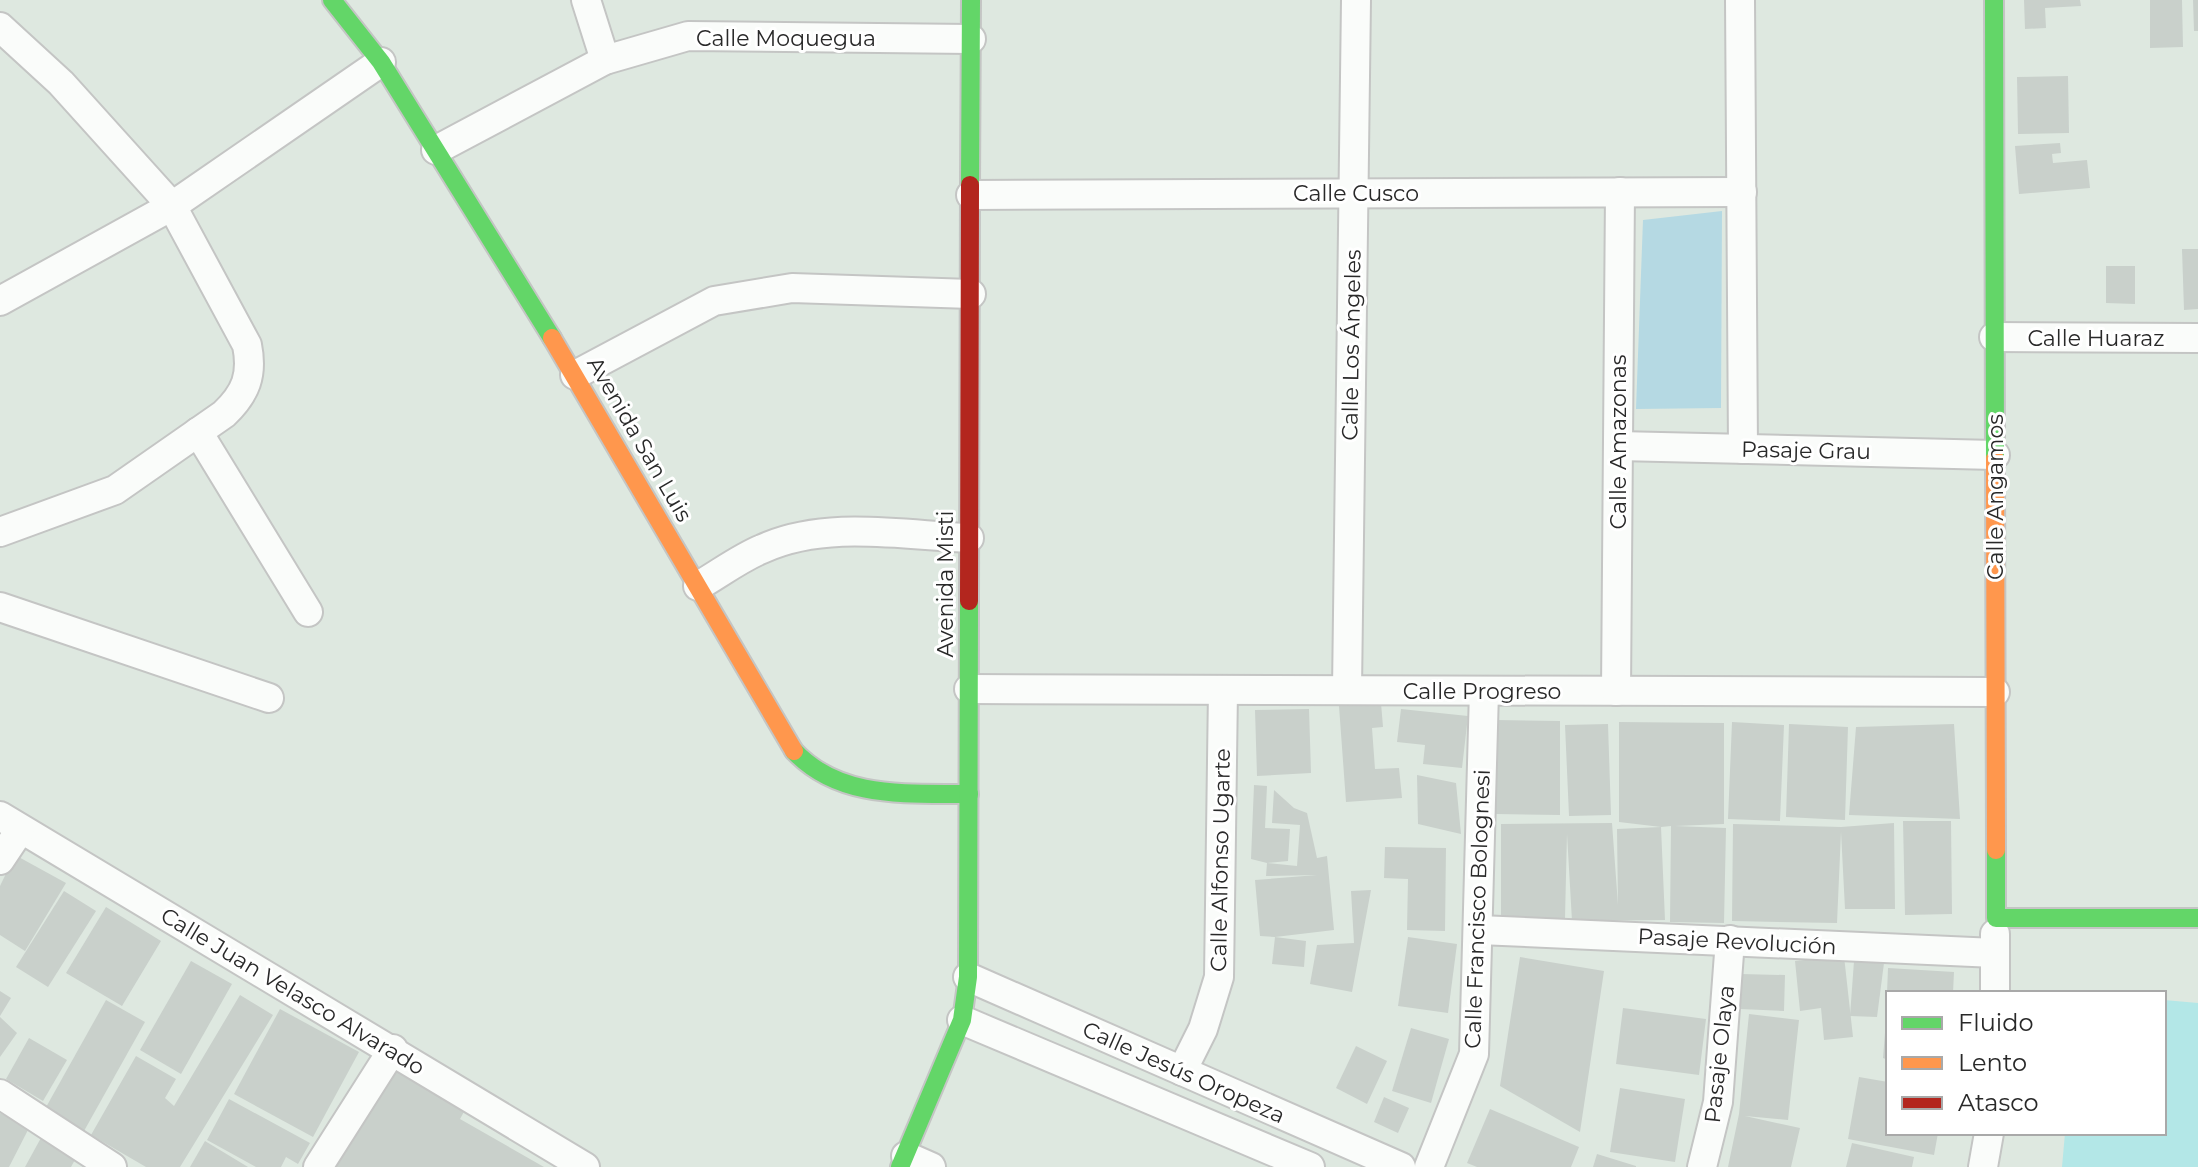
<svg xmlns="http://www.w3.org/2000/svg" width="2198" height="1167" viewBox="0 0 2198 1167" font-family="Montserrat,sans-serif">
<style>
.green{fill:#b5d9e3}
.pitch{fill:#b3e7e7}
.building{fill:#c9d0cb}
.lines{fill:none;stroke-linecap:round;stroke-linejoin:round}
.street-casing{stroke:#c4c5c4;stroke-width:32}
.fast-casing{stroke:#c4c5c4;stroke-width:22}
.slow-casing{stroke:#c4c5c4;stroke-width:22}
.jam-casing{stroke:#c4c5c4;stroke-width:22}
.street{stroke:#fafcfa;stroke-width:28}
.fast{stroke:#63d668;stroke-width:18}
.slow{stroke:#ff974d;stroke-width:18}
.jam{stroke:#b3261e;stroke-width:18}
.labels{text-anchor:middle;stroke-width:6;stroke-linejoin:round;paint-order:stroke}
.street-label{font-size:22px;fill:#292929;stroke:#fff}
</style>
<rect width="100%" height="100%" fill="#dee8e0"/>
<!-- green -->
<polygon class="green" points="1722,211 1721,408 1636,409 1643,220"/>
<!-- pitch -->
<polygon class="pitch" points="2164,1000 2198,1003 2198,1167 2062,1167 2065,1133 2164,1133"/>
<!-- building -->
<g class="building">
<polygon points="2024,0 2080,0 2081,6 2045,8 2046,28 2025,29"/>
<polygon points="2150,0 2182,0 2183,47 2150,48"/>
<polygon points="2193,0 2198,0 2198,31 2194,31"/>
<polygon points="2068,76 2069,133 2018,134 2017,77"/>
<polygon points="2060,143 2061,153 2052,154 2053,163 2087,160 2090,188 2019,194 2015,146"/>
<polygon points="2182,249 2198,249 2198,309 2184,310"/>
<polygon points="2106,266 2135,266 2135,304 2106,303"/>
<polygon points="1381,703 1383,727 1372,728 1375,769 1399,768 1402,798 1346,802 1339,706"/>
<polygon points="1309,709 1311,773 1257,776 1255,710"/>
<polygon points="1401,709 1468,716 1462,768 1423,764 1425,745 1397,742"/>
<polygon points="1496,720 1560,721 1560,815 1496,814"/>
<polygon points="1619,722 1724,723 1724,824 1675,826 1726,828 1724,923 1670,922 1671,826 1661,827 1665,920 1572,921 1567,834 1565,918 1501,918 1501,824 1612,823 1618,905 1617,829 1661,827 1619,822"/>
<polygon points="1732,722 1784,725 1780,821 1728,819"/>
<polygon points="1608,724 1611,815 1569,816 1565,725"/>
<polygon points="1789,724 1848,727 1845,820 1786,817"/>
<polygon points="1954,724 1960,819 1849,815 1856,727"/>
<polygon points="1417,775 1456,783 1461,834 1418,824"/>
<polygon points="1254,785 1267,786 1265,828 1290,829 1288,861 1267,863 1251,859"/>
<polygon points="1274,790 1294,808 1307,813 1317,858 1327,856 1334,930 1275,937 1306,941 1304,967 1272,964 1275,937 1260,936 1255,880 1317,875 1266,876 1267,863 1297,866 1300,825 1272,823"/>
<polygon points="1903,821 1951,821 1952,914 1905,915"/>
<polygon points="1894,823 1895,909 1845,909 1841,832 1837,923 1732,921 1733,824 1841,827"/>
<polygon points="1385,847 1446,848 1445,931 1407,930 1408,879 1384,878"/>
<polygon points="15,855 66,883 25,951 0,935 0,886"/>
<polygon points="1371,890 1352,992 1310,984 1317,945 1354,943 1351,891"/>
<polygon points="64,891 96,911 48,987 16,967"/>
<polygon points="106,907 161,941 122,1006 66,973"/>
<polygon points="1408,937 1457,944 1448,1013 1398,1006"/>
<polygon points="1844,956 1853,1037 1824,1040 1821,1008 1800,1011 1795,961"/>
<polygon points="1520,957 1604,971 1580,1132 1500,1086"/>
<polygon points="191,961 232,984 181,1074 140,1050"/>
<polygon points="1854,961 1884,963 1877,1017 1850,1016"/>
<polygon points="1888,968 1954,972 1953,993 1887,993"/>
<polygon points="1741,974 1785,975 1784,1011 1740,1009"/>
<polygon points="0,991 11,998 0,1016"/>
<polygon points="240,995 273,1015 180,1167 146,1167 91,1135 136,1056 176,1079 165,1098 174,1106"/>
<polygon points="106,1000 145,1022 84,1131 45,1109"/>
<polygon points="1623,1008 1706,1019 1699,1075 1616,1064"/>
<polygon points="280,1009 359,1052 313,1137 234,1094"/>
<polygon points="1749,1014 1799,1020 1788,1120 1745,1116 1800,1128 1791,1167 1728,1167 1739,1114"/>
<polygon points="0,1017 17,1033 0,1057"/>
<polygon points="1886,1020 1888,1020 1888,1060 1883,1058"/>
<polygon points="1411,1028 1449,1039 1431,1103 1392,1091"/>
<polygon points="29,1038 67,1060 43,1101 6,1079"/>
<polygon points="1356,1046 1387,1061 1367,1104 1336,1088"/>
<polygon points="388,1064 466,1108 460,1119 544,1167 331,1167"/>
<polygon points="1859,1077 1888,1082 1888,1133 1938,1133 1934,1155 1848,1139"/>
<polygon points="1620,1088 1685,1099 1675,1162 1610,1152"/>
<polygon points="1384,1097 1409,1108 1398,1133 1374,1122"/>
<polygon points="229,1099 310,1143 298,1164 286,1157 281,1167 256,1167 207,1140"/>
<polygon points="1490,1109 1579,1147 1571,1167 1477,1167 1467,1163"/>
<polygon points="0,1113 29,1128 9,1167 0,1167"/>
<polygon points="42,1136 77,1156 71,1167 25,1167"/>
<polygon points="205,1141 248,1167 190,1167"/>
<polygon points="1852,1143 1914,1157 1912,1167 1846,1167"/>
<polygon points="1597,1154 1636,1166 1636,1167 1593,1167"/>
</g>
<g class="lines">
<defs>
<g id="street">
<polyline points="586,0 605,60"/>
<polyline points="1740,0 1743,449"/>
<path d="M0,27L61,83L172,206L247,345C253,375 246,393 224,414L115,490L0,532"/>
<polyline points="436,150 605,60 688,36 971,39"/>
<polyline points="971,195 1742,192"/>
<polyline points="0,301 172,206 381,62"/>
<polyline points="1994,337 2198,338"/>
<polyline points="575,375 714,301 792,288 971,294"/>
<polyline points="198,432 308,612"/>
<polyline points="1618,446 1995,455"/>
<path d="M698,586C719,574 740,558 762,549C825,520 902,535 969,538"/>
<polyline points="0,607 269,698"/>
<polyline points="969,689 1995,692"/>
<polyline points="1347,690 1356,0"/>
<polyline points="1616,691 1620,192"/>
<polyline points="0,816 585,1167"/>
<polyline points="0,860 20,830"/>
<polyline points="1479,930 1995,953"/>
<polyline points="968,977 1401,1167"/>
<polyline points="1995,993 1995,934"/>
<polyline points="962,1020 1310,1167"/>
<polyline points="1182,1071 1203,1029 1219,977 1223,690"/>
<polyline points="0,1094 112,1167"/>
<polyline points="906,1156 931,1167"/>
<polyline points="318,1167 393,1049"/>
<polyline points="1429,1167 1474,1054 1484,691"/>
<polyline points="1702,1167 1718,1102 1730,940"/>
<polyline points="1983,1167 1989,1133"/>
</g>
<g id="fast">
<polyline points="332,0 381,62 552,338"/>
<polyline points="1994,0 1995,459"/>
<polyline points="970,185 971,0"/>
<path d="M794,751C840,800 908,793 969,794"/>
<polyline points="1996,850 1996,918 2198,918"/>
<polyline points="900,1167 962,1020 968,977 969,601"/>
</g>
<g id="slow">
<polyline points="552,338 794,751"/>
<polyline points="1995,459 1996,850"/>
</g>
<polyline id="jam" points="969,601 970,185"/>
</defs>
<!-- street casing -->
<use href="#street" class="street-casing"/>
<!-- fast casing -->
<use href="#fast" class="fast-casing"/>
<!-- slow casing -->
<use href="#slow" class="slow-casing"/>
<!-- jam casing -->
<use href="#jam" class="jam-casing"/>
<!-- street -->
<use href="#street" class="street"/>
<!-- fast -->
<use href="#fast" class="fast"/>
<!-- slow -->
<use href="#slow" class="slow"/>
<!-- jam -->
<use href="#jam" class="jam"/>
</g>
<g class="labels">
<!-- street labels -->
<g class="street-label">
<text x="786" y="46">Calle Moquegua</text>
<text x="1356" y="201">Calle Cusco</text>
<text x="2096" y="346">Calle Huaraz</text>
<text transform="translate(1351 345) rotate(-89)" y="8">Calle Los Ángeles</text>
<text transform="translate(640 439) rotate(60)" y="8">Avenida San Luis</text>
<text transform="translate(1618 442) rotate(-90)" y="8">Calle Amazonas</text>
<text transform="translate(1806 450) rotate(1)" y="8">Pasaje Grau</text>
<text transform="translate(1995 497) rotate(-90)" y="8">Calle Angamos</text>
<text transform="translate(945 584) rotate(-90)" y="8">Avenida Misti</text>
<text x="1482" y="699">Calle Progreso</text>
<text transform="translate(1220 860) rotate(-89)" y="8">Calle Alfonso Ugarte</text>
<text transform="translate(1477 909) rotate(-88)" y="8">Calle Francisco Bolognesi</text>
<text transform="translate(1737 941) rotate(3)" y="8">Pasaje Revolución</text>
<text transform="translate(293 991) rotate(31)" y="8">Calle Juan Velasco Alvarado</text>
<text transform="translate(1719 1054) rotate(-84)" y="8">Pasaje Olaya</text>
<text transform="translate(1184 1072) rotate(24)" y="8">Calle Jesús Oropeza</text>
</g>
</g>
<!-- legend -->
<rect x="1886" y="991" width="280" height="144" fill="#ffffff" stroke="#a9a9a9" stroke-width="2"/>
<rect x="1902" y="1017" width="40" height="12" fill="#63d668" stroke="#a9a9a9" stroke-width="2"/>
<text x="1958" y="1031" font-size="24" fill="#292929">Fluido</text>
<rect x="1902" y="1057" width="40" height="12" fill="#ff974d" stroke="#a9a9a9" stroke-width="2"/>
<text x="1958" y="1071" font-size="24" fill="#292929">Lento</text>
<rect x="1902" y="1097" width="40" height="12" fill="#b3261e" stroke="#a9a9a9" stroke-width="2"/>
<text x="1958" y="1111" font-size="24" fill="#292929">Atasco</text>
</svg>
